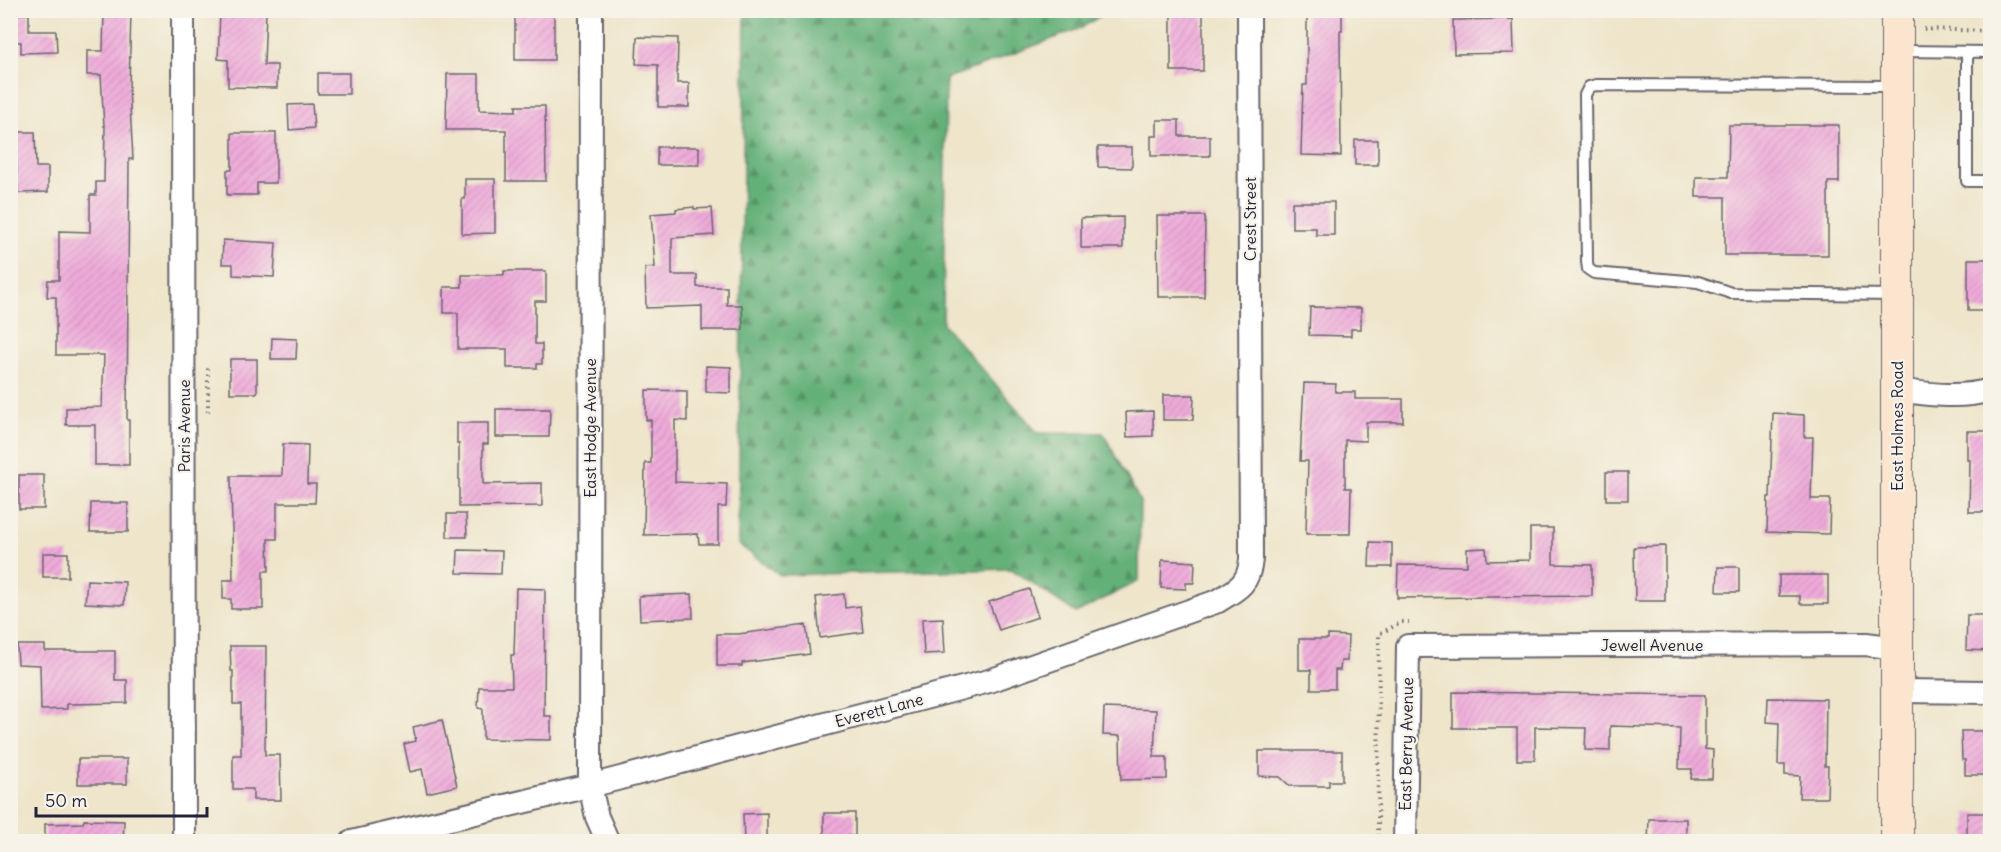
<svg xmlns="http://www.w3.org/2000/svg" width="2001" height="852" viewBox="0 0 2001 852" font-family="Delius,sans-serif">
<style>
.forest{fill:url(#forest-firs);stroke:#43695a;stroke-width:1.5}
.building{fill:url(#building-hatch)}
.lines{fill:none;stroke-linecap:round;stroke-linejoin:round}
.lane-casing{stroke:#69666d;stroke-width:14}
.street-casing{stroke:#69666d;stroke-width:26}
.secondary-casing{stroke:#69666d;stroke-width:34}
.path{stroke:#69666d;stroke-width:4;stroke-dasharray:1.5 4.5;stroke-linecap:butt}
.lane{stroke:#fff;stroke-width:10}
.street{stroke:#fff;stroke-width:22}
.secondary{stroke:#fbe5cf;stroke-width:32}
.labels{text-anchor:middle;stroke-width:4.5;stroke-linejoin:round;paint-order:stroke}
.street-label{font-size:16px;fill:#22223b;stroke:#f7f3e8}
</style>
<defs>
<pattern id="forest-firs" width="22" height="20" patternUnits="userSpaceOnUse" patternTransform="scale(1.5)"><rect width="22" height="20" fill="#64b078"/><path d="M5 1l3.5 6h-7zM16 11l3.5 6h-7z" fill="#528f64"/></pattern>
<pattern id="building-hatch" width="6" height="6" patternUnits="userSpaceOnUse" patternTransform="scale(1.5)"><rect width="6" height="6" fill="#efabda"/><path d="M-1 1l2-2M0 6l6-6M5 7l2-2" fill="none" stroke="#cd93bc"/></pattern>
</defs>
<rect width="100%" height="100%" fill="#f7f3e8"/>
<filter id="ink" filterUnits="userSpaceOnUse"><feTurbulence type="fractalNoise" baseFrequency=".0167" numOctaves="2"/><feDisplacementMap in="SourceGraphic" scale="12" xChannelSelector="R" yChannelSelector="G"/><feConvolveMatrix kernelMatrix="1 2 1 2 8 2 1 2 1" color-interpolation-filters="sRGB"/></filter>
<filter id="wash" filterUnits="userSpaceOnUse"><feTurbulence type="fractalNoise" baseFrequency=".008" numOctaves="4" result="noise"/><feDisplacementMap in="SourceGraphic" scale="24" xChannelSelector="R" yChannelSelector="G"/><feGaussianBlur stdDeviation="1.35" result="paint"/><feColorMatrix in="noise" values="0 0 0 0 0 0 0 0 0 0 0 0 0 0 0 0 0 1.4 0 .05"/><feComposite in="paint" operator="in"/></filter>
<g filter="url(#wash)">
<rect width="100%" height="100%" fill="#eee5ca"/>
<!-- forest -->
<polygon class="forest" points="745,11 1108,11 1081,28 946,79 943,324 1038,433 1103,433 1140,501 1139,581 1076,613 1011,569 780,575 738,544"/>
<g id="blocks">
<!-- building -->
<g class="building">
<polygon points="104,10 131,10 129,89 133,159 129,159 127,420 129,420 129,465 95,465 95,425 66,425 66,408 102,407 104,355 56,355 56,297 47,297 48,280 59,280 59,231 90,232 90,195 96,195 96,182 104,182 105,126 104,126 101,75 87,75 87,51 103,51"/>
<rect x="515" y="10" width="39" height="50"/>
<rect x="1171" y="10" width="32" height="61"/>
<polygon points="1307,10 1342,10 1342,31 1340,31 1341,156 1301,155 1303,85 1307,85"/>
<polygon points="220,11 266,11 264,65 277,65 277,88 228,87 228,60 218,59"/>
<polygon points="10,14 29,14 29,31 56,31 57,52 21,53 21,42 10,42"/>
<polygon points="1513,19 1514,53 1454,54 1453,20"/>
<polygon points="637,37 678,38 677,83 689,83 689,107 658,107 658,65 636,64"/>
<rect x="318" y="73" width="31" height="21"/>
<polygon points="447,74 479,74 479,110 516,111 516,106 545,106 546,181 506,181 506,130 446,130"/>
<polygon points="312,104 314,128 289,130 288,105"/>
<polygon points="1157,120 1179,120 1179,136 1210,136 1210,156 1151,156 1151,136 1157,136"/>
<polygon points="1729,125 1839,125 1839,182 1828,182 1828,255 1725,255 1725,197 1696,197 1696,177 1728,177"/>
<polygon points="15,132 35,132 36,167 48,167 48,192 18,193"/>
<polygon points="232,133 276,133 276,183 257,183 257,195 227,195 227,170 232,170"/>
<rect x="1355" y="140" width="23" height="25"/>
<rect x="657" y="147" width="42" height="18"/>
<polygon points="1098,147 1132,147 1132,168 1098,167"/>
<polygon points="465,179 495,179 495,233 462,234 462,199 465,199"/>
<polygon points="1292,202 1334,202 1334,235 1316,235 1316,228 1292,228"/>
<polygon points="694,207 694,209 712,208 714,235 672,238 672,275 697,275 697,287 727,287 727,305 742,305 743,330 702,330 702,306 646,308 645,268 655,267 651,214 676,212 676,209"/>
<polygon points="1157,216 1205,216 1204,297 1158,297"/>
<polygon points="1123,217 1123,248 1081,248 1081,218"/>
<polygon points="223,240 276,243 274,277 233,275 233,264 222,264"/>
<rect x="1968" y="259" width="22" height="52"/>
<polygon points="504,271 546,271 546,301 535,301 535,344 542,344 542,364 537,364 537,368 507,368 507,349 458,349 458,313 444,313 444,287 462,287 462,275 504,275"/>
<polygon points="1310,307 1361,308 1361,329 1351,329 1351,336 1309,335"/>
<polygon points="272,338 297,339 296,359 271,359"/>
<rect x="230" y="359" width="27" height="34"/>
<polygon points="706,366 731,367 731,393 706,392"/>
<polygon points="1304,383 1336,384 1335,392 1355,392 1355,399 1403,399 1403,422 1366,422 1366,441 1345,440 1345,488 1351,488 1350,534 1306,534 1308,461 1300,461"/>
<polygon points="646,390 687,391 687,421 675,420 675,482 727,484 726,507 718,507 718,544 699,544 698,534 644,535 645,463 651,463 651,420 646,420"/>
<polygon points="1163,395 1194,395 1193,420 1163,420"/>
<polygon points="496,409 550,409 549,437 496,437"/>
<polygon points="1153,411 1153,436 1127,437 1126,412"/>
<polygon points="1773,413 1804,415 1804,437 1813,437 1811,499 1830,499 1829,534 1767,532 1768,497 1770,497"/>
<polygon points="457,423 488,423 488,444 483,444 483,484 542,483 542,506 459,507 459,444 457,444"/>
<polygon points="1967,431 1990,431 1990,512 1969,512 1970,460 1967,460"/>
<polygon points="283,444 308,445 307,484 316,484 315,503 277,503 277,539 268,539 269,571 263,571 263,609 231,609 231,599 223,599 223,580 233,580 231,476 282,476"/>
<rect x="1606" y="472" width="22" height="28"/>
<rect x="19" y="475" width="25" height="34"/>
<polygon points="91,503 128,503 128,532 90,532"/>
<polygon points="447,514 466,514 467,537 447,537"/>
<polygon points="1530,528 1553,528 1553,564 1592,565 1592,596 1397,598 1398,565 1467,566 1467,549 1486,548 1487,561 1530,560"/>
<polygon points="1370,542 1392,543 1392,567 1369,567"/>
<polygon points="1665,546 1665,601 1635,601 1634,547"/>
<polygon points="458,550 502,551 501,574 457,573"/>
<rect x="43" y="553" width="25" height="24"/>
<polygon points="1162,560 1195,562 1194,583 1186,583 1186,589 1161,588"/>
<polygon points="1718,567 1739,567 1739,592 1717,592"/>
<polygon points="1779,575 1828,575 1828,604 1800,604 1800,596 1779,596"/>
<polygon points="87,580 125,582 124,605 85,603"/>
<polygon points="516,588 545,589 544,716 551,716 551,740 483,739 483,709 478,708 479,687 512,687 511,655 514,655"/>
<polygon points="1029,589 1038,617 999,630 989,602"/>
<polygon points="692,594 693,618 640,620 639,596"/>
<polygon points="844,594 845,608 860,606 863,632 820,638 816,597"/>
<polygon points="1967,615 1990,615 1990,651 1966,650"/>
<polygon points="943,618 945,653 924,654 922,619"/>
<polygon points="806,625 810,654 742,663 742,666 717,666 717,634 738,634"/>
<polygon points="1328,635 1348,636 1347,661 1341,661 1340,670 1335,670 1335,689 1311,689 1311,670 1299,670 1299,639 1328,639"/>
<polygon points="17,645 45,645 45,651 115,651 115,680 127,680 127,703 67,704 67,709 41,710 40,665 18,664"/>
<polygon points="230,646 266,646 265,755 280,755 281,800 253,800 253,789 233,789 233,755 241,755 241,704 233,704 233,671 231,671"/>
<polygon points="1453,692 1705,695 1705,749 1713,750 1712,779 1691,779 1692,769 1679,769 1680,728 1610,726 1610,751 1585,750 1586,728 1535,727 1535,760 1517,760 1517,728 1453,728"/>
<polygon points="1768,698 1826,699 1825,766 1828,766 1827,798 1799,798 1800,776 1785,775 1785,765 1778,765 1779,723 1767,722"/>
<polygon points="1104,708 1156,710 1154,757 1167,757 1167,779 1121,780 1120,736 1103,735"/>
<polygon points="442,720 457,786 427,793 422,769 410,772 404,744 416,741 413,727"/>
<polygon points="1961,731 1990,731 1990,775 1965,775 1965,760 1962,760"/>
<polygon points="1259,751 1342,751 1342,781 1329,781 1329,786 1290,786 1280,777 1259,776"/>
<rect x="78" y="759" width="49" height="25"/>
<polygon points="767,813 767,842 744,842 743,814"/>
<rect x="824" y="813" width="31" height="23"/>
<rect x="1967" y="813" width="23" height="29"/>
<polygon points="1649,819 1686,819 1686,842 1648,842"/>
<polygon points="84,820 124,821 123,842 45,842 45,824 83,823"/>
</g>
</g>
</g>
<g filter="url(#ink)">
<use href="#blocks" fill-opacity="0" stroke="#69666d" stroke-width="1.5"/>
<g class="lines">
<defs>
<g id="lane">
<polyline points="1900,51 1990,52"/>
<polyline points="1967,52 1967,181 1990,181"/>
<polyline points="1894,86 1596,85 1589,87 1585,95 1587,262 1588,269 1594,273 1698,282 1731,293 1894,295"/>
</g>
<g id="street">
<polyline points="183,10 184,842"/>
<polyline points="591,10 590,786 597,817 608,842"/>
<path d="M1896,390C1927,394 1961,399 1990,390"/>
<polyline points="1898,691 1990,692"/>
<path d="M352,842L590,786L989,681L1218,601C1238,589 1249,584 1251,559L1249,10"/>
<polyline points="1405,842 1408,646 1866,644 1897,648"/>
</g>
<polyline id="secondary" points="1897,10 1897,842"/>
</defs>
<!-- lane casing -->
<use href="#lane" class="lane-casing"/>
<!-- street casing -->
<use href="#street" class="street-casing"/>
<!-- secondary casing -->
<use href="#secondary" class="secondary-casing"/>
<!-- path -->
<g class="path">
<polyline points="1924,29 1990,31"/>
<polyline points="208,412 208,365"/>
<polyline points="1378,842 1379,634 1402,622 1409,622"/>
</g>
<!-- lane -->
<use href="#lane" class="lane"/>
<!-- street -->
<use href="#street" class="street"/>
<!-- secondary -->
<use href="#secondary" class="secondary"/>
</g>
</g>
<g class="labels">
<!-- street labels -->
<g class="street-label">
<text transform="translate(1250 219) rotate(-90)" y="6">Crest Street</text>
<text transform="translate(184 426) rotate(-90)" y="6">Paris Avenue</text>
<text transform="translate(1897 426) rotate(-90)" y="6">East Holmes Road</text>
<text transform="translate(590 428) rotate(-90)" y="6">East Hodge Avenue</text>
<text x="1652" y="651">Jewell Avenue</text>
<text transform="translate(879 710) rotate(-15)" y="6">Everett Lane</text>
<text transform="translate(1406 744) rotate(-89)" y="6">East Berry Avenue</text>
</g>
</g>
<!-- margin -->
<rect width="2001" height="852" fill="none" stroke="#f7f3e8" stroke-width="36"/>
<!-- scale -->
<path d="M36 807v9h171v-9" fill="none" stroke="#22223b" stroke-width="3"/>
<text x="45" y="807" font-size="18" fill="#22223b" stroke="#f7f3e8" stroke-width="4.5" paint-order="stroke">50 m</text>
</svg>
